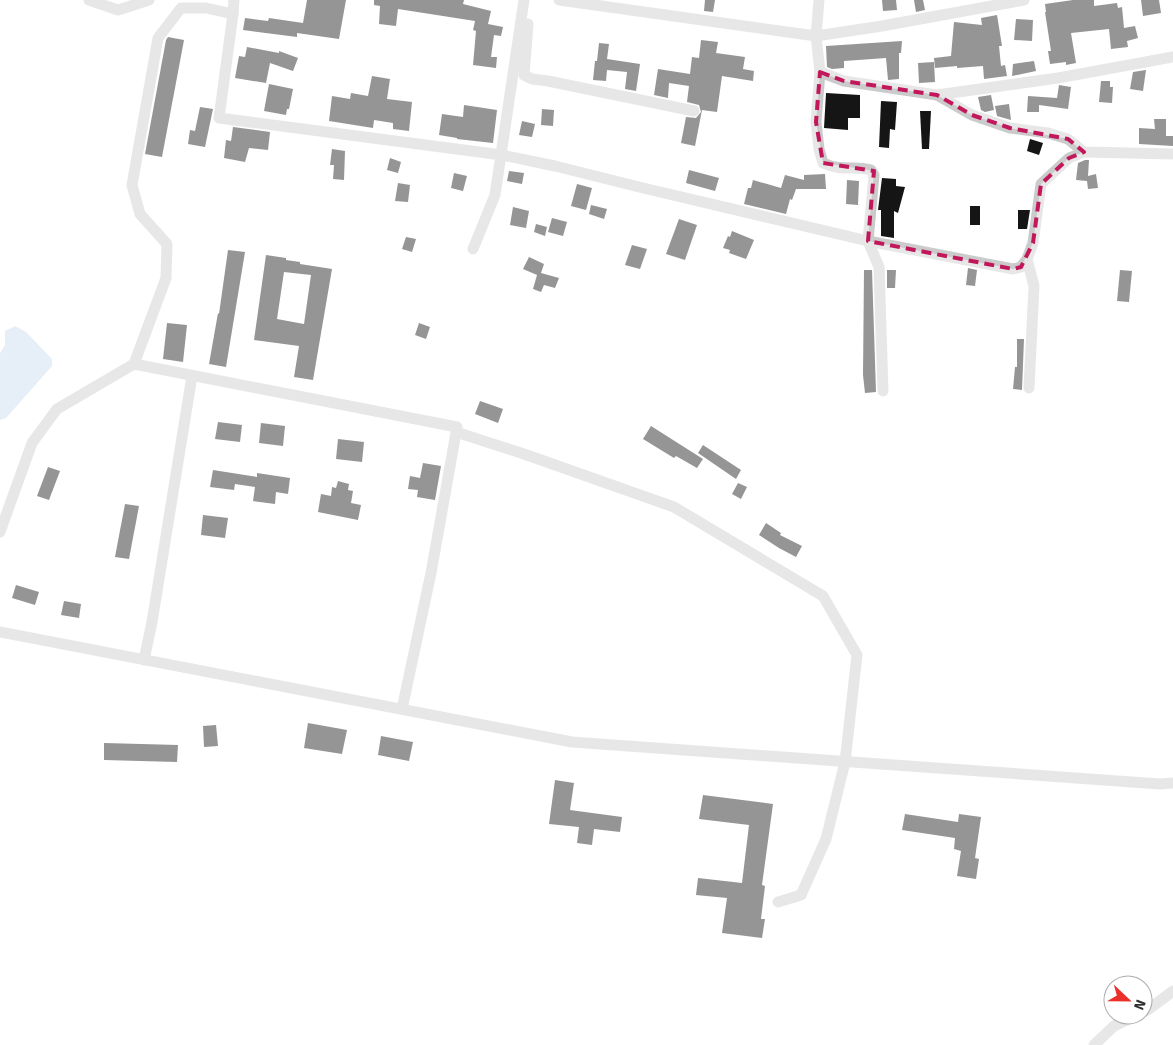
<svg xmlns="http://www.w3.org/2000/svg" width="1173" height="1045" viewBox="0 0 1173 1045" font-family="Signika,sans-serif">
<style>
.water{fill:#c7daed}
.building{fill:#151515;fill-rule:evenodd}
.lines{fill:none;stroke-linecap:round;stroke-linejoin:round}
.minor{stroke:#cbcbcb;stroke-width:11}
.marked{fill:none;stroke:#c2185b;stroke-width:4;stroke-dasharray:10 6;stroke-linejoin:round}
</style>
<rect width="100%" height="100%" fill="#fff"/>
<!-- water -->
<polygon class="water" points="15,326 26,332 52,359 52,366 6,418 0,420 0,353 5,345 5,331"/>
<!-- building -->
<g class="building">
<polygon points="307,0 346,0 339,39 297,33 297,37 243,30 245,18 268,21 269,18 303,23"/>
<polygon points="374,0 464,0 463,4 491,11 488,24 503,27 501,36 494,35 491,57 497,57 496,68 473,65 476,31 473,30 475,21 398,9 396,26 379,24 380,6 374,5"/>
<polygon points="705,0 715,0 713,12 704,11"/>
<polygon points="882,0 896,0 897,10 883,11"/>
<polygon points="914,0 923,0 925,10 916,12"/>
<polygon points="1073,0 1094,0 1094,6 1117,3 1118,8 1122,7 1124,28 1135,26 1138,38 1127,41 1128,47 1111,49 1109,29 1071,33 1076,63 1066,65 1066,62 1050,64 1048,51 1051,51 1045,12 1046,12 1045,4"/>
<polygon points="1141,0 1159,0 1161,13 1143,16"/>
<polygon points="997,15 1002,46 999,46 1001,66 1005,65 1007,76 984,79 983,66 957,68 957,66 935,68 934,58 951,56 954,22 982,25 981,18"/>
<polygon points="1016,19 1033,20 1032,41 1014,40"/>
<polygon points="168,37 184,40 162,157 145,154 166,40"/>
<polygon points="701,40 718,42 716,53 745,57 743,69 754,71 753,81 722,76 717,112 702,110 695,146 681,143 686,117 696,118 701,112 699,105 687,102 689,86 669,83 668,98 654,95 658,69 690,74 692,57 699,58"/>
<polygon points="902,41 901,53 899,53 899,79 888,80 886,58 844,61 844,68 832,69 827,67 826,46"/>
<polygon points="599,43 609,44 607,59 640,64 636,91 625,89 627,72 607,70 606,81 593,80 595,61 597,61"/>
<polygon points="247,47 279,53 279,51 298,58 293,71 270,63 266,83 235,78 239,56 245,57"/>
<polygon points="1034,61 1036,71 1012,76 1013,64"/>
<polygon points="934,62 935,82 919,83 918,63"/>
<polygon points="1146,70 1143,91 1130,89 1133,72"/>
<polygon points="372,76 390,79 387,99 412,102 409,131 393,129 393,123 374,120 373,128 329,121 332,96 350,99 351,93 368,96"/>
<polygon points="1101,81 1110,81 1110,87 1113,87 1112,103 1099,102"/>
<polygon points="269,84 293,89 289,109 287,109 286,115 264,111"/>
<polygon points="1059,85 1071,87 1068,109 1039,105 1039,112 1027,112 1028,96 1057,98"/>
<polygon points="826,93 860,95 860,118 848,118 848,130 824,128"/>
<polygon points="991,95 994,110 985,112 981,110 978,97"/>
<polygon points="881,101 897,102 895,130 890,129 889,148 879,147"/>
<polygon points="1009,104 1011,120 997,116 995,106"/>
<polygon points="464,105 497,110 493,143 457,139 457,138 439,135 442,114 463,117"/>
<polygon points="200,107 213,109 205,147 188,144 190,130 195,131"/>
<polygon points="542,109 554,110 553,126 541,125"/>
<polygon points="920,111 931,111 929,149 922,149"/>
<polygon points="1154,119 1166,119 1166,136 1173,136 1173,146 1139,144 1139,128 1155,129"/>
<polygon points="522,121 535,124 532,137 519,135"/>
<polygon points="233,127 270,132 268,150 249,148 245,162 224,158 226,140 231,141"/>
<polygon points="1030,139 1043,143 1039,155 1027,151"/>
<polygon points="332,149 345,151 344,180 333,179 334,165 330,165"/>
<polygon points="390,158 401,162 398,173 387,170"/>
<polygon points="1085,160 1089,160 1088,176 1096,174 1098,188 1088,189 1087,181 1076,180 1078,163"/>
<polygon points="689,170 719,178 715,191 686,183"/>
<polygon points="509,171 524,173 522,184 507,181"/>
<polygon points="454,173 467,176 463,191 451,188"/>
<polygon points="825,174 826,189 796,189 792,200 790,199 786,214 744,204 748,188 751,188 753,180 781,188 785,175 804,180 804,175"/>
<polygon points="882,178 896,179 896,186 905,187 898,213 894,211 894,238 881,236 881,210 878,210"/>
<polygon points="847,180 859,181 858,205 846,204"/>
<polygon points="398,183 410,185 408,202 395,201"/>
<polygon points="577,184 592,188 586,210 571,206"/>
<polygon points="591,205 607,209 604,219 589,214"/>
<rect x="970" y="206" width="10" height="19"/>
<polygon points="513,207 529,211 526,228 510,225"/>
<polygon points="1018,210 1030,210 1027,229 1018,229"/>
<polygon points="552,218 567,222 563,236 548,232"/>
<polygon points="679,219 697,225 685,260 666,254"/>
<polygon points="536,224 547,227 545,236 534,232"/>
<polygon points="732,231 754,240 746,259 729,253 730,250 723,248 728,236 730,237"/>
<polygon points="406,237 416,239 412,252 402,249"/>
<polygon points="632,245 647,249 640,269 625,265"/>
<polygon points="228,250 245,252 226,367 209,364 218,313 219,314"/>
<path d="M266,255L286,258V260L300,262V264L332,269L313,380L294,377L299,346L254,340ZM284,272L311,275L304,324L277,319Z"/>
<polygon points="529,257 544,264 541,273 559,278 555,288 544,285 541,292 533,289 537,275 523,269"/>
<polygon points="968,268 977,270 975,286 966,285"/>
<polygon points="864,270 872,270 876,392 865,393 863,375"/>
<polygon points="887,270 896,270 895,288 887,288"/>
<polygon points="1120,270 1132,271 1129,302 1117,301"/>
<polygon points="167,323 187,325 183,362 163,359"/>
<polygon points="419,323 430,327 426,339 415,335"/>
<polygon points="1017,339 1024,339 1022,390 1013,389 1015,367 1017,367"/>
<polygon points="480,401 503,409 498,423 475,414"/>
<polygon points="218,422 242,425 240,442 215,439"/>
<polygon points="261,423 285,426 283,446 259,443"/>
<polygon points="651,426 703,459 697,468 676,456 674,458 643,439"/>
<polygon points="338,439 364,442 362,462 336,459"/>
<polygon points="703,445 741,470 736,479 698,453"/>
<polygon points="423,463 441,466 435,500 417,497 418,490 408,489 410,476 420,478"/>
<polygon points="48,467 60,471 49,500 37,496"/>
<polygon points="213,470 257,477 257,473 290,478 288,494 276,492 275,504 253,501 255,487 235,484 234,490 210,487"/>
<polygon points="338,481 349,484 348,490 353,491 351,503 361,505 358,520 318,512 321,494 331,496 332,487 336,488"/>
<polygon points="738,483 747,487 741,499 732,494"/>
<polygon points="125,504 139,506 129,559 115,557"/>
<polygon points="203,515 228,518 225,538 201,535"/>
<polygon points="766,523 781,533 780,535 802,546 796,557 779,548 759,535"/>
<polygon points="16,585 39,592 35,605 12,598"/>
<polygon points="64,601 81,604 79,618 61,615"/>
<polygon points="308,723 347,730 342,754 304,748"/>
<polygon points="216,725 218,746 204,747 203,726"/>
<polygon points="381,736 413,742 409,761 378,755"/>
<polygon points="104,743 178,745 177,762 104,760"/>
<polygon points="555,780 574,783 570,810 622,817 620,832 594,829 592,845 577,843 579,827 549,824"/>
<polygon points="703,795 773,804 762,885 765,886 761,919 765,919 762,938 722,933 727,898 696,895 698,878 742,883 749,825 699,819"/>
<polygon points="905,814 958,822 959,814 981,817 975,858 979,859 976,879 957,876 961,851 954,849 955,838 902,830"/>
</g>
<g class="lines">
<!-- minor -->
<g class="minor">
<polyline points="89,0 118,10 149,0"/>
<polyline points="559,0 816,36 882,26 1024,0"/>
<path d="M819,0L816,36L820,72L816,122L819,149L823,163C843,172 853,165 871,170L874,175L868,241L879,267L883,391"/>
<polyline points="233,14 219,118 502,155 555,166 639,187 868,241 1013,269 1021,267 1027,259 1033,243 1041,184 1069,158 1084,152"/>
<polyline points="528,24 524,75 532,79 548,81 694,111"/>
<polyline points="820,72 844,81 937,95 1058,78 1173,57"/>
<polyline points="937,95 972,115 1010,128 1048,133 1068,139 1084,152 1173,154"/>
<polyline points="473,249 495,195 524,0"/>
<polyline points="1027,259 1034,286 1029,388"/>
<polyline points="134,364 457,427 431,573 402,709"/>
<polyline points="456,432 524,454 674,507 823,596 857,655 845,762 826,839 801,895 778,902"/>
<polyline points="0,532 32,443 57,409 134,364 166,278 167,244 140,214 132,185 158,38 181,8 206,8 233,14 234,0"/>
<polyline points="0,632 572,742 1160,784 1173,783"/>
<polyline points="144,660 152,622 192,376"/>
<polyline points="1143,1012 1149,1009 1173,991"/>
<polyline points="1094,1045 1114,1026 1137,1015"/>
</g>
</g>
<!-- marked area -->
<path d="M0 0H1173V1045H0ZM820,72L844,81L937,95L972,115L1010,128L1068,139L1084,152L1069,158L1041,184L1033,243L1021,267L1013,269L868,241L874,171L823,163L816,122Z" fill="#fff" fill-opacity=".55" fill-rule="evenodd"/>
<path class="marked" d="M820,72L844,81L937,95L972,115L1010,128L1068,139L1084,152L1069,158L1041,184L1033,243L1021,267L1013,269L868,241L874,171L823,163L816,122Z"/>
<!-- north arrow -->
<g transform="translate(1128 1000) rotate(112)"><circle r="24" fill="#ffffff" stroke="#ababab"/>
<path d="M0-4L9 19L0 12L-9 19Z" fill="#eb302b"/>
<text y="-8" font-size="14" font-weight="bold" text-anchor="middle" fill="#2e2e2e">N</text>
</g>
</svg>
